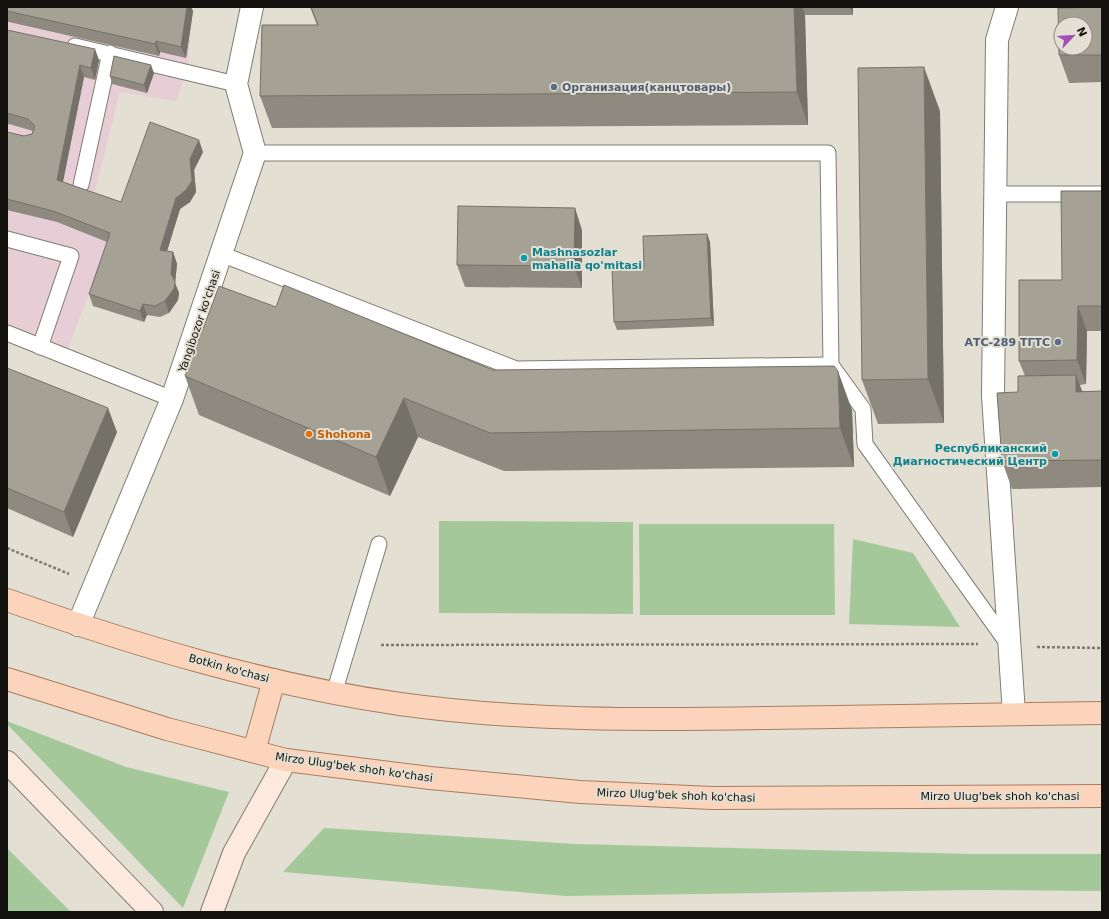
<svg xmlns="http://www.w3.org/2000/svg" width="1109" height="919" viewBox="0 0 1109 919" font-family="'DejaVu Sans',sans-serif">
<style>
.industrial{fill:#e6cdd6}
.green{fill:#a5c89b}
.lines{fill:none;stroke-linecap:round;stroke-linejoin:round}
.lane-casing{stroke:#807c71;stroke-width:17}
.street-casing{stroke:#807c71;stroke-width:24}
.secondary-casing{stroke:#807c71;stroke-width:24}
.primary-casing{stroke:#a87d61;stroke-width:24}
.path{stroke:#7d7a72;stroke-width:2.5;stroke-dasharray:3 2;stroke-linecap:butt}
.lane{stroke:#fff;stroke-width:15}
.street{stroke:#fff;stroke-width:22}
.secondary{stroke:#fde9dd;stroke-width:22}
.primary{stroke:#fbd4bb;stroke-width:22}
.wall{fill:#8e8a80}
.shaded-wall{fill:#747168}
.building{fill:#a5a195;stroke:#747168;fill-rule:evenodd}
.service-dot{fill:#5c6f8a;stroke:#e3dfd2;stroke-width:1.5}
.culture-dot{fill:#0f9aa8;stroke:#e3dfd2;stroke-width:1.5}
.food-dot{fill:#e8710a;stroke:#e3dfd2;stroke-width:1.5}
.labels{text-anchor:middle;stroke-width:4;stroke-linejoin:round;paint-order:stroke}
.service-label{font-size:11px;font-weight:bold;fill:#4e5e75;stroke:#e3dfd2;text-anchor:start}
.culture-label{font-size:11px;font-weight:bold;fill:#0d838f;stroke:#e3dfd2;text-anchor:start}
.street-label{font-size:11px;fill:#14120e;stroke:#e3dfd2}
.food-label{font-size:11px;font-weight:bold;fill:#c56008;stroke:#e3dfd2;text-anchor:start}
</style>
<rect width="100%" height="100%" fill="#e3dfd2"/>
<!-- industrial -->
<polygon class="industrial" points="7,7 179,7 193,11 188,62 177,101 120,92 93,199 109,241 65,356 7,333"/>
<!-- green -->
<g class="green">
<polygon points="439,521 633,522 633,614 439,613"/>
<polygon points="639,524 834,524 835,615 640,615"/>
<polygon points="853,539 913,553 960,627 849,624"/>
<polygon points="7,721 126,767 229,792 183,908 7,724"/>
<polygon points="324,828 576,844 972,854 1102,854 1102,891 974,890 566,896 283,872"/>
<polygon points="7,848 71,912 7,912"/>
</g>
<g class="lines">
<defs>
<g id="lane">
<polyline points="75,46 236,84"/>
<polyline points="255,153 828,153 831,365 863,409 865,444 1008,644"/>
<polyline points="81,185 110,53"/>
<polyline points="995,194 1102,194"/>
<polyline points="7,239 71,256 40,347"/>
<polyline points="221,254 516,369 831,365"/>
<polyline points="7,333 172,399"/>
<polyline points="334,693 379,544"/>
</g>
<g id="street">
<polyline points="1007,7 997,40 993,396 1014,714"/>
<polyline points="78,625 172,399 255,153 236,84 252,7"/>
</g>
<g id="secondary">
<polyline points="7,762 152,912"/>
<polyline points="212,912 234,853 286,760"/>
</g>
<g id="primary">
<path d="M7,600C135,645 266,685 400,704C521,721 645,720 767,718C879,716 990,715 1102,713"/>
<polyline points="7,679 167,729 286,760 430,778 580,792 712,798 1102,796"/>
<polyline points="254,751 274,680"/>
</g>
</defs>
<!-- lane casing -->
<use href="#lane" class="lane-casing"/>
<!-- street casing -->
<use href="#street" class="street-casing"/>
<!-- secondary casing -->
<use href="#secondary" class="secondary-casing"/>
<!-- primary casing -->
<use href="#primary" class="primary-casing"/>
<!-- path -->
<g class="path">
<polyline points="7,548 69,574"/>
<polyline points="381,645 978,644"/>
<polyline points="1037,647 1102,648"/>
</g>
<!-- lane -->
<use href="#lane" class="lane"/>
<!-- street -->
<use href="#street" class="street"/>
<!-- secondary -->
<use href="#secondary" class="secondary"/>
<!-- primary -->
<use href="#primary" class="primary"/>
</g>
<!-- wall -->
<g class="wall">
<polygon points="7,7 191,7 193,11 186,58 160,52 159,56 9,22 7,22"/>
<polygon points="310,7 853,7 853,15 805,15 808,125 272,128 260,96 317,25"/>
<polygon points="1102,7 1102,82 1069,83 1059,55"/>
<polygon points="7,30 99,60 95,80 84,77 63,182 121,202 203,152 194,170 196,192 190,202 180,209 167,251 173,252 177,264 175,283 179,293 178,300 169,313 160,317 147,315 144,322 93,306 89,294 107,242 57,222 7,210 7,132 24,136 32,134 33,131 9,124 7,125"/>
<polygon points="154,73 147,93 112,84 110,76"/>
<polygon points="940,111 944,423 878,424 862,380"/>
<polygon points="1102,191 1102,331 1087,331 1086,384 1080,385 1082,391 1102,391 1102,487 1012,489 1002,461 1018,392 1025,376 1019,361 1062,280"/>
<polygon points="582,230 582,288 465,287 457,265"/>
<polygon points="707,234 710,242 714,326 617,330 614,322 644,267"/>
<polygon points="276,307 493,370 852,410 854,467 504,471 418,437 390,496 199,415 185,376"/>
<polygon points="7,368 117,432 73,537 7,508"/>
</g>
<!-- shaded-wall -->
<g class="shaded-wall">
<polygon points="187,7 191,7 193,11 186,58 181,47"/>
<polygon points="794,7 802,7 805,15 808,125 797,92"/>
<polygon points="850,7 853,7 853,15"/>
<polygon points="156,41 160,52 159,56 155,44"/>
<polygon points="95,49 99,60 95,80 91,68"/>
<polygon points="80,65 84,77 61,191 57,180"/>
<polygon points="151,65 154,73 147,93 144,85"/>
<polygon points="924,67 940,111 944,423 928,379"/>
<polygon points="199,140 203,152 194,170 196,192 190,202 180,209 164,261 160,250 176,198 190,159"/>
<polygon points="575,208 582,230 582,288 574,266"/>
<polygon points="707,234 710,242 714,326 711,318"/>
<polygon points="173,252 177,264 175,283 179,293 178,300 169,313 165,301 171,274"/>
<polygon points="143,304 147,315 144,322 140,311"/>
<polygon points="1078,306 1087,331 1086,384 1077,360"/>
<polygon points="838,371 852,410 854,467 840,428"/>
<polygon points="1076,375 1086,402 1076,392"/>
<polygon points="404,398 418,437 390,496 376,457"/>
<polygon points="108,408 117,432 73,537 64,512"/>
</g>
<!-- building -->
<g class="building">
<polygon points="7,7 187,7 181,47 156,41 155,44 7,11"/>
<polygon points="311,7 794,7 797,92 260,96 262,25 318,25"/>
<path d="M1102,7V55H1059L1058,8ZM1061,24H1085V48H1061Z"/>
<polygon points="7,30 95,49 91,68 80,65 57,180 121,202 150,122 199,140 190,159 192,181 186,190 176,198 160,250 173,252 171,274 175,281 174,289 165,301 155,306 143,304 140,311 89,294 110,233 53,211 7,199 7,132 24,136 32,134 35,126 28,119 7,113"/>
<polygon points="114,56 151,65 144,85 110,76"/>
<polygon points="924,67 928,379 862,380 858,68"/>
<polygon points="1061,191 1102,191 1102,306 1078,306 1077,360 1019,361 1019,280 1062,280"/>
<polygon points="458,206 575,208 574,266 457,265"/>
<polygon points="707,234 711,318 614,322 612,268 644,267 643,236"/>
<polygon points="284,285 493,370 834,366 838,371 840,428 490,433 404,398 376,457 185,376 219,286 276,307"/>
<polygon points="7,368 108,408 64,512 7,488"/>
<polygon points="1076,375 1076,392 1102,391 1102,460 1002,461 997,393 1018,392 1018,376"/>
</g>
<!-- markers -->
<g class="service-dot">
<circle cx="554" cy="87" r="4"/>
<circle cx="1058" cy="342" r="4"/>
</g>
<g class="culture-dot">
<circle cx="524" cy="258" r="4"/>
<circle cx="1055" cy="454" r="4"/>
</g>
<circle class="food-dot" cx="309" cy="434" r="4"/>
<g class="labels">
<!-- service labels -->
<g class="service-label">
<text x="562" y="91">Организация(канцтовары)</text>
<text x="1050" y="346" text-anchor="end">АТС-289 ТГТС</text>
</g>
<!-- culture labels -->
<g class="culture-label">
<text x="532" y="256">Mashnasozlar<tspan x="532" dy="13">mahalla qo'mitasi</tspan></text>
<text x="1047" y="452" text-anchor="end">Республиканский<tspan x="1047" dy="13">Диагностический Центр</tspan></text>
</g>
<!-- street labels -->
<g class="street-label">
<text transform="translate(199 321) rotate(-71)" y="4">Yangibozor ko'chasi</text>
<text transform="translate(229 668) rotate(15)" y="4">Botkin ko'chasi</text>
<text transform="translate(354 767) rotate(8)" y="4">Mirzo Ulug'bek shoh ko'chasi</text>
<text transform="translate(676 795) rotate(2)" y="4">Mirzo Ulug'bek shoh ko'chasi</text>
<text x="1000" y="800">Mirzo Ulug'bek shoh ko'chasi</text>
</g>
<!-- food labels -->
<g class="food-label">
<text x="317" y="438">Shohona</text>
</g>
</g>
<!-- border -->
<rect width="1109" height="919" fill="none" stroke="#14120e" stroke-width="16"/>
<!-- north arrow -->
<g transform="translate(1073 36) rotate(65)"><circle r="19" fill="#e3dfd2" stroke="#908d84"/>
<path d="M0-3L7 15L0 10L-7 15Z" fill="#a64db9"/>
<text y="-6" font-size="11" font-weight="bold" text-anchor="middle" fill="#14120e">N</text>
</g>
</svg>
